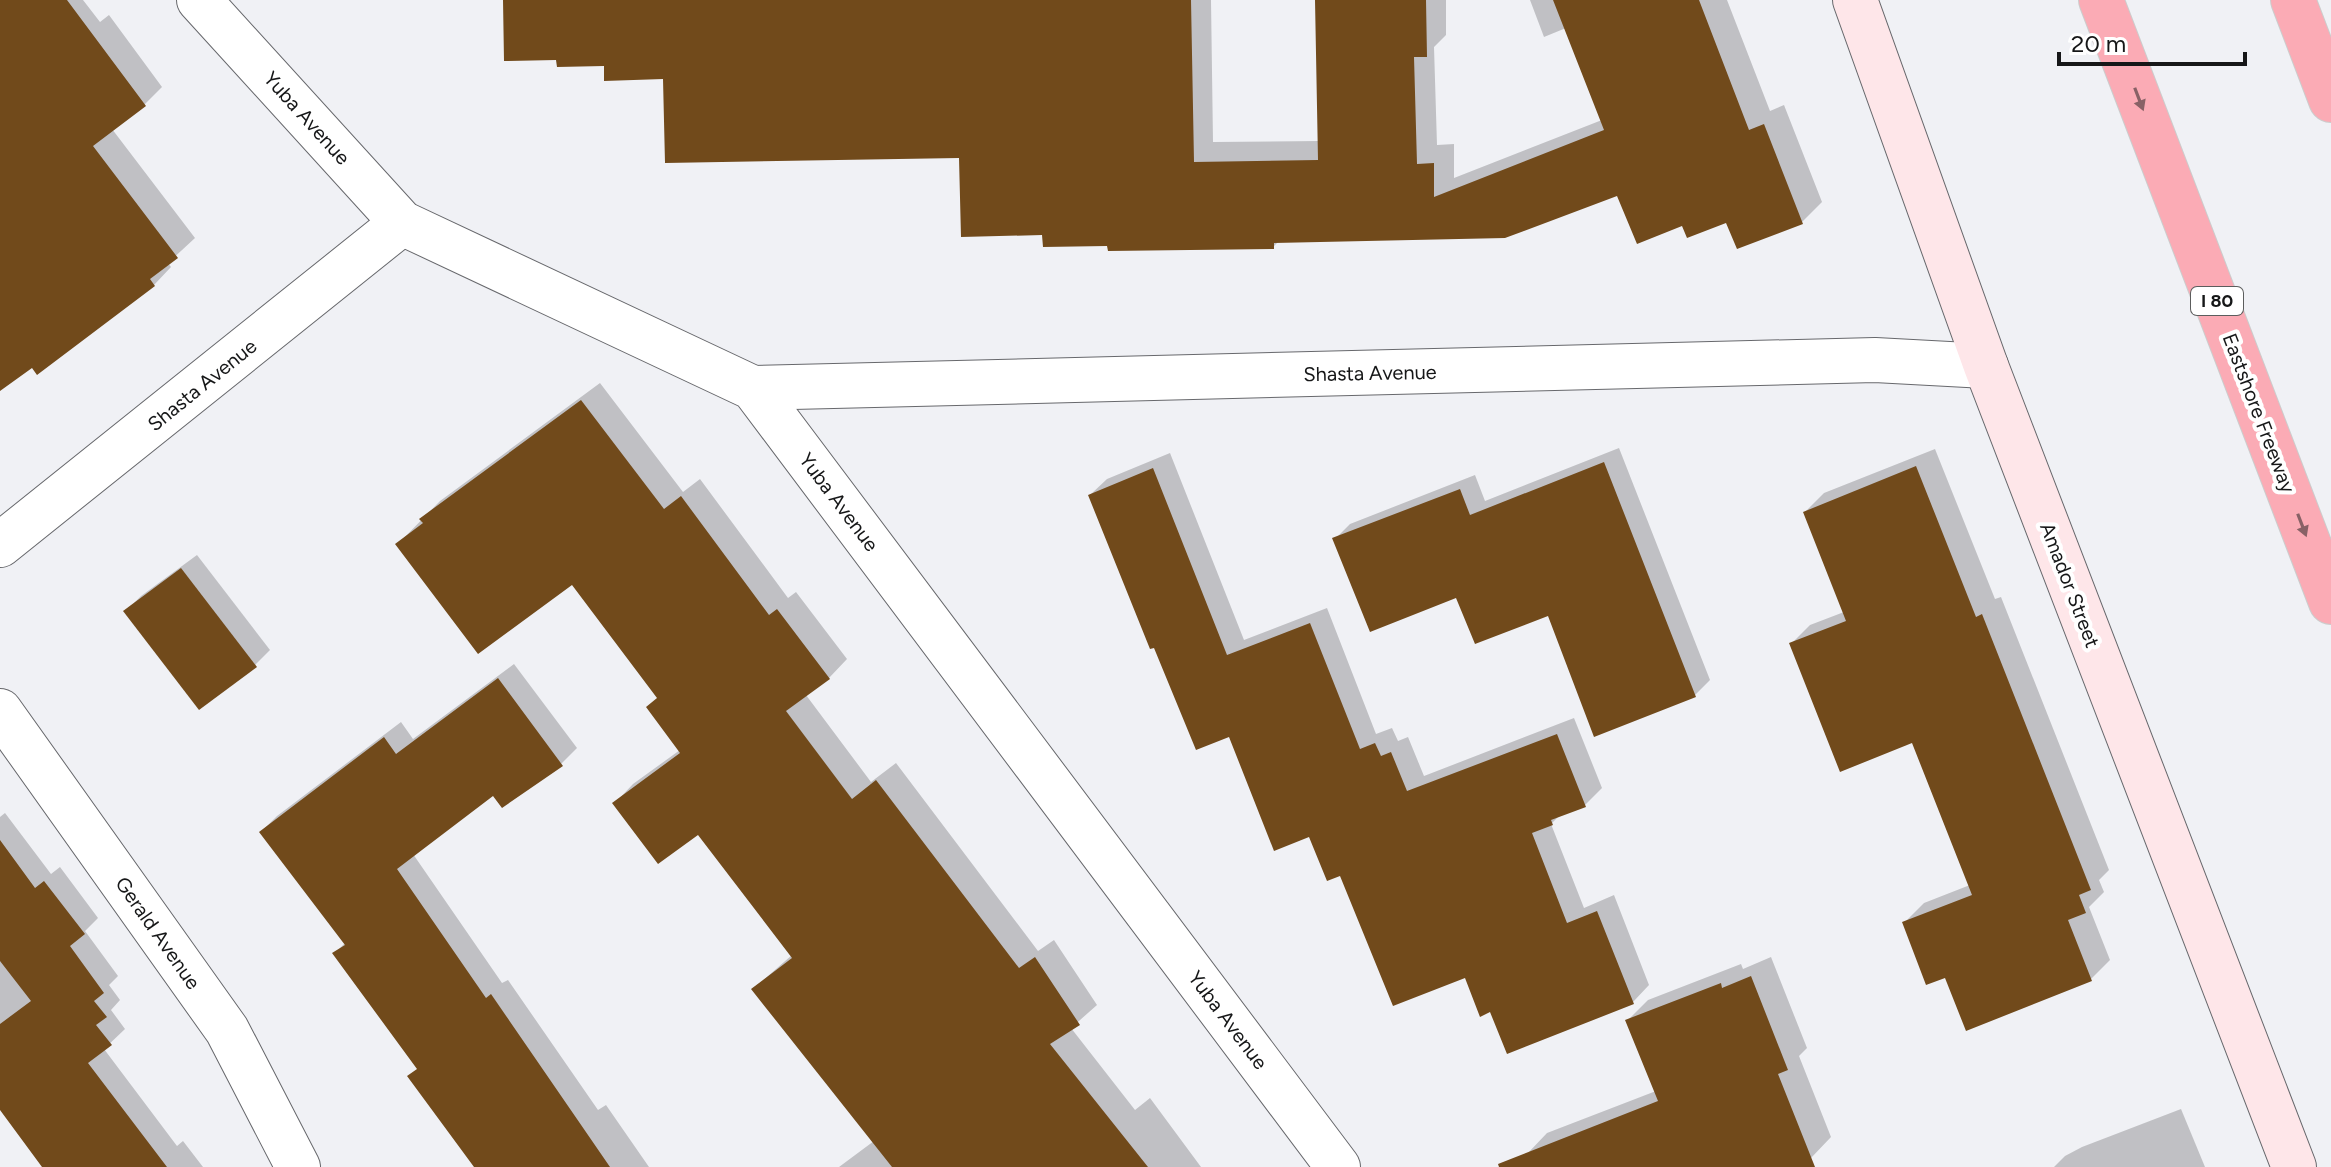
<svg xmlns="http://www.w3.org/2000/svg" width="2331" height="1167" viewBox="0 0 2331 1167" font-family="Figtree,sans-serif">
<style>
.shadow{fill:#0003}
.building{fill:#714a1b}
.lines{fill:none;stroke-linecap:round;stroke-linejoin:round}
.street-casing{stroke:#67686c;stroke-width:46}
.secondary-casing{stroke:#67686c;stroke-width:46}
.highway-casing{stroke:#ccc;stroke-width:46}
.street{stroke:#fff;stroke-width:44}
.secondary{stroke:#fee6e9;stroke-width:44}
.highway{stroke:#fbabb5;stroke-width:44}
.oneway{fill:#886166}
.labels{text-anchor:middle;stroke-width:8;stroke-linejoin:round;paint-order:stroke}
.shield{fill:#fff;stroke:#5c5d5d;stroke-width:2}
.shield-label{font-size:18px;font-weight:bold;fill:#161718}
.street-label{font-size:20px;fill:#161718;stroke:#fff}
</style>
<rect width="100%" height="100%" fill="#f0f1f5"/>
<!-- shadow -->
<g class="shadow">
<polygon points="0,0 83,0 100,22 109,15 162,87 144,105 112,129 195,238 168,263 171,267 154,285 0,389"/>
<polygon points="505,0 1211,0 1213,142 1320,141 1317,0 1446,0 1446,35 1434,47 1437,145 1454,144 1454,178 1602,120 1566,28 1544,37 1530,0 1727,0 1770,111 1784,105 1822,202 1802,222 1728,220 1684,223 1618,193 1279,241 1273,247 1109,244 1044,233 961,156 665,77 606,64 558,58"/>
<polygon points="600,383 683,492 700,479 788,598 796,592 847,659 829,678 806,695 871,782 896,763 1038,951 1054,940 1097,1005 1071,1028 1135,1110 1150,1098 1201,1167 839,1167 874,1141 753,989 792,955 699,832 615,803 633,784 680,750 659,697 572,582 398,544 440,501"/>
<polygon points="1619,448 1710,680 1695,695 1549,613 1458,595 1335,539 1350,524 1475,475 1485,501"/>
<polygon points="1935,449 1995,599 2001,597 2109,870 2099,880 2104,892 2089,907 2110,960 2091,979 1946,976 1905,922 1924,903 1970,885 1913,741 1791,644 1810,625 1844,612 1805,512 1824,493"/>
<polygon points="1170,453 1244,640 1327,608 1376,734 1392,728 1398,741 1408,737 1424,776 1574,718 1602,788 1585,805 1561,814 1551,824 1584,908 1614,895 1649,985 1633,1002 1491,1010 1466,976 1341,873 1230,735 1090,495 1107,479"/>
<polygon points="197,555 270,650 255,665 126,611 141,596"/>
<polygon points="514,664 577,748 561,764 494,793 413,854 502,983 508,980 598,1110 606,1105 649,1167 476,1167 419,1068 334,954 346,942 261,832 277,816 401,722 413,739"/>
<polygon points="5,813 51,874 60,867 98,918 85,931 118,976 109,985 120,1000 111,1010 125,1029 104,1049 177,1146 183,1141 203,1167 44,1167 0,1107 0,817"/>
<polygon points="1771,957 1807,1048 1799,1056 1831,1137 1811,1158 1790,1167 1532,1167 1527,1154 1547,1133 1656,1091 1628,1020 1648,1000 1741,964 1743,969"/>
<polygon points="2181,1109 2205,1167 2054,1167 2065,1156 2082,1147"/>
</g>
<!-- building -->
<g class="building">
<polygon points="0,0 67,0 146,106 93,146 178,258 150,279 155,286 37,375 32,368 0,391"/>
<polygon points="503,0 1191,0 1194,162 1318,160 1315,0 1426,0 1427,57 1414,57 1417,164 1434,163 1434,197 1604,130 1553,0 1699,0 1749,130 1764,124 1803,224 1737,249 1726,223 1687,238 1682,226 1637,244 1617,196 1505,238 1274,243 1274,249 1108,251 1107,246 1043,247 1042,235 961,237 959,158 665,163 663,79 604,81 604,66 557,67 556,60 504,61"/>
<polygon points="581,400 664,509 681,496 769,615 777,609 830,679 786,711 852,799 876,780 1019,968 1035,957 1080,1025 1050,1044 1148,1167 892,1167 751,989 792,958 698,835 658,864 612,803 680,753 646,707 657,698 572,585 478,654 395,544 423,523 419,519"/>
<polygon points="1604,462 1696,697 1594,737 1548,616 1475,644 1456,598 1370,632 1332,538 1460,489 1470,515"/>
<polygon points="1916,466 1976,617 1982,614 2091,890 2079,895 2086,913 2068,920 2092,981 1966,1031 1945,978 1926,985 1902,922 1972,895 1912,743 1840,772 1789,643 1846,621 1803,512"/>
<polygon points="1153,468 1227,655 1310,623 1360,749 1375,743 1381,756 1391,752 1407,791 1557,734 1586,807 1551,820 1553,825 1532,833 1567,923 1597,911 1634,1004 1507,1054 1490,1012 1480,1017 1465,978 1393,1006 1340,876 1327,881 1309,837 1274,851 1229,737 1196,750 1154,648 1150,649 1088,495"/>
<polygon points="181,568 257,667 199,710 123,611"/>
<polygon points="498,678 563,766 502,808 493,796 397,869 486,998 491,994 610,1167 474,1167 407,1076 417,1069 332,953 345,945 259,832 384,737 396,754"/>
<polygon points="0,840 35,888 44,881 85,934 70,946 104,993 94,1001 107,1017 96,1025 112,1045 88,1063 167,1167 42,1167 0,1110 0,1024 31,1001 0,961"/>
<polygon points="1751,976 1788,1070 1778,1074 1815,1167 1499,1167 1498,1164 1658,1101 1625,1020 1721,983 1722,988"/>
</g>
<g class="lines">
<defs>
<g id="street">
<polyline points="199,0 402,223 753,388 1338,1167"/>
<polyline points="753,388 1875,360 1986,366"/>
<polyline points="0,545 402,223"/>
<polyline points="0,711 227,1030 298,1167"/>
</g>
<polyline id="secondary" points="1855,0 1986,366 2294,1167"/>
<g id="highway">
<polyline points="2101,0 2331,602"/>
<polyline points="2293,0 2331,100"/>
</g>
</defs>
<!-- street casing -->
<use href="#street" class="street-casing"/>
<!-- secondary casing -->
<use href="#secondary" class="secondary-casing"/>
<!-- highway casing -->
<use href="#highway" class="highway-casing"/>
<!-- street -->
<use href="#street" class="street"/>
<!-- secondary -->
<use href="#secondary" class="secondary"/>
<!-- highway -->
<use href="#highway" class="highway"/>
</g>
<!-- one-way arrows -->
<defs><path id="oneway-solid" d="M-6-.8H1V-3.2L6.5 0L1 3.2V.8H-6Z" transform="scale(2)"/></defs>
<g class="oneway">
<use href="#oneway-solid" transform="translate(2139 99) rotate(69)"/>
<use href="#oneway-solid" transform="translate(2302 525) rotate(69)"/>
</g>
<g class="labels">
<!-- shield labels -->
<rect class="shield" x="2191" y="287" width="52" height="28" rx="6"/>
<g class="shield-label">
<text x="2217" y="307">I 80</text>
</g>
<!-- street labels -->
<g class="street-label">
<text transform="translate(307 118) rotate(48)" y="7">Yuba Avenue</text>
<text transform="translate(1370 373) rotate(-1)" y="7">Shasta Avenue</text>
<text transform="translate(202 385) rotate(-39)" y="7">Shasta Avenue</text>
<text transform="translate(2259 413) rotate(69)" y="7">Eastshore Freeway</text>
<text transform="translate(839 502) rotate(53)" y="7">Yuba Avenue</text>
<text transform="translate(2070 585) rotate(69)" y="7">Amador Street</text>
<text transform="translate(158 933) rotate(55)" y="7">Gerald Avenue</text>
<text transform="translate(1228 1020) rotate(53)" y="7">Yuba Avenue</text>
</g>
</g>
<!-- scale -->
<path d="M2059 52v12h186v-12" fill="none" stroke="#161718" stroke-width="4"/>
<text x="2071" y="52" font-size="24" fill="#161718" stroke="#ffffff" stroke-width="6" paint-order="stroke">20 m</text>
</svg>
